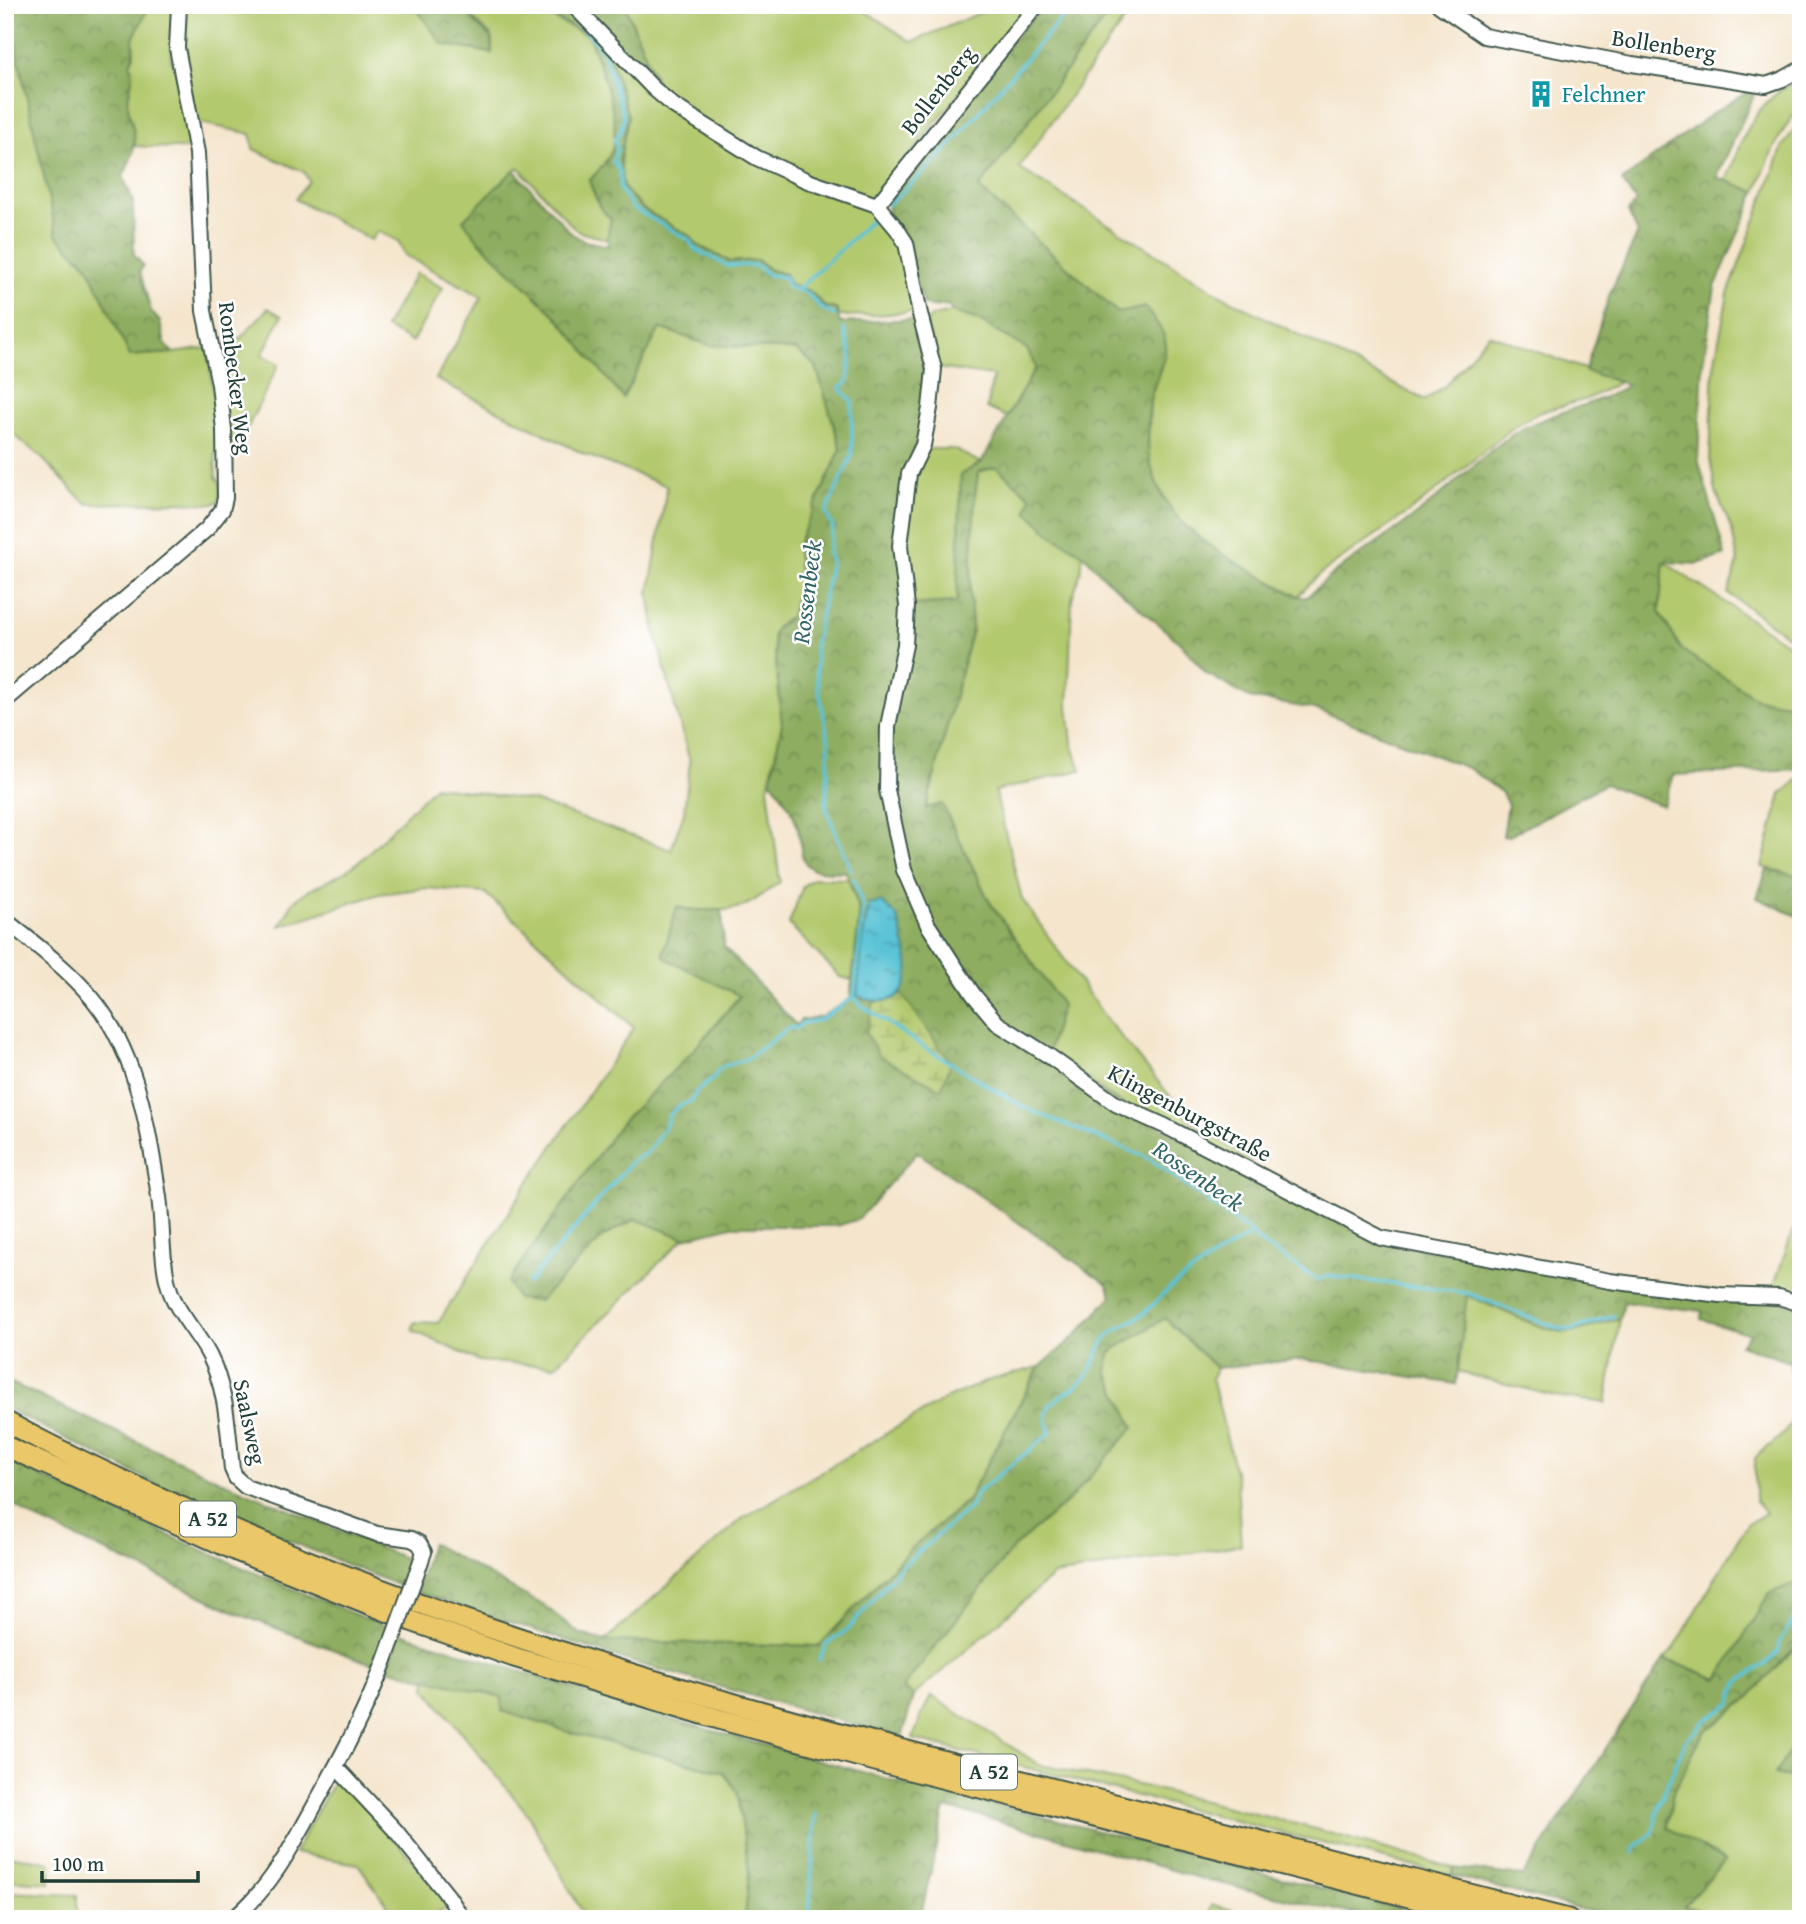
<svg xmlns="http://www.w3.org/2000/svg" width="1806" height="1924" viewBox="0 0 1806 1924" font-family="'Gentium Book Plus',serif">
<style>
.green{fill:#b3c96e;stroke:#698351;stroke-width:2}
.forest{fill:url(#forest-crowns);stroke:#56754a;stroke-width:2}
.wetland{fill:url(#wetland-marsh);stroke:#698351;stroke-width:2}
.water{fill:url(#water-ripples);stroke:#3c8085;stroke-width:2}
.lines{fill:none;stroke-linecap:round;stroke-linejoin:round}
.stream{stroke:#5ac3d6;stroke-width:3.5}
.minor-casing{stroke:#3f564b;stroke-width:18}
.highway-casing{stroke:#3f564b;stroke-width:23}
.minor{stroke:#fff;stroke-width:14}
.highway{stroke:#eac769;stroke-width:19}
.minor-bridge-casing{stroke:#3f564b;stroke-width:18;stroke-linecap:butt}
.minor-bridge{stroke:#fff;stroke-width:14}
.labels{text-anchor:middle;stroke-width:5;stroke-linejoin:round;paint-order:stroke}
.shield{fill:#fff;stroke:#627771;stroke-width:2}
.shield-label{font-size:21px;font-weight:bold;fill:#1f3d34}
.street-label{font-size:23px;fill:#1f3d34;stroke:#fff}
.culture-label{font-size:23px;fill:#0d838f;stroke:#fff;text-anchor:start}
.water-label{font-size:24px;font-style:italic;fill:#316565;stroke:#fff}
</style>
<defs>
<pattern id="forest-crowns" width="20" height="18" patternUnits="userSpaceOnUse" patternTransform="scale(1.75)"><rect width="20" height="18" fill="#8ead61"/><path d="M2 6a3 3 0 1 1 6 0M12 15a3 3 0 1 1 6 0" fill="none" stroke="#738e51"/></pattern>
<pattern id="wetland-marsh" width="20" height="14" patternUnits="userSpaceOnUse" patternTransform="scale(1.75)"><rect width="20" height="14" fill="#b3c96e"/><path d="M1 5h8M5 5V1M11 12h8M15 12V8" fill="none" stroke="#91a45b"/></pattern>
<pattern id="water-ripples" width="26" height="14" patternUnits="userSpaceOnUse" patternTransform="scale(1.75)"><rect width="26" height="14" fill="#5ac3d6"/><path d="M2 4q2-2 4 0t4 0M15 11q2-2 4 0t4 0" fill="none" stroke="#4aa0ae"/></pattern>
</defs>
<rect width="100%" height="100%" fill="#fff"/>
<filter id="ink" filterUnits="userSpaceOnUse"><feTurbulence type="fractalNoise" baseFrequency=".0143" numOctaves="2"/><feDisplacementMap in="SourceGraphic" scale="14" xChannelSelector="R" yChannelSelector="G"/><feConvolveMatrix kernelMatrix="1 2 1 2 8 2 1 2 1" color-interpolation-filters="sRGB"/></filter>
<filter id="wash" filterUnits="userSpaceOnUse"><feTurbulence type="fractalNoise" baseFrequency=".00686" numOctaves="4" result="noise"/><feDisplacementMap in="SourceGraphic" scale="28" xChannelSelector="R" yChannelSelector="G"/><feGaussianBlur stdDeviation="1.57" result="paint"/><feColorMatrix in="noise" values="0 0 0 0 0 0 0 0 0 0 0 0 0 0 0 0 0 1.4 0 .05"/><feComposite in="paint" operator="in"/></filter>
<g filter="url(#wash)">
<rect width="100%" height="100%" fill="#f4e5cc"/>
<!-- green -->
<g class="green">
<path d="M150,5H176C175,25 170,41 171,61L175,64L194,149L135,146C136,130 127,116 128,101C129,87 135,77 130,63L134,55L133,38Z"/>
<path d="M182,5H414L442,44L492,53V36L472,18L470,5H526L589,36C599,67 623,118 612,150C608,162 597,172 589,181L600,208L611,219L607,239L583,233L574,228L518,167L463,220L478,240L557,317L623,397L660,328L709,345L796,350L816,366L841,449L797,546L800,583L791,616L777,627L773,634L782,724L768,787L780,882C769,889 756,902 743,906C723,913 698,911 677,907L663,954L667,959L740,995L692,1052L539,1301L604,1236L636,1219L684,1238L555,1366L479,1361L412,1330L415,1322L438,1323L525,1187L634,1028L485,893L426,888L379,894L280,926L293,902L304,893L345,872L361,860L435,786L534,801L671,850L684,812L690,762L655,632L649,594L667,486L584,454L436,379L482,297L405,255L398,241L378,231L371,240L295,199L309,181L304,172L253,149L251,134L196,122L182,64Z"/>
<polygon points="625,5 856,5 912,42 998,5 1030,5 868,207 900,239 916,311 877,315 840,316 836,309 825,307 810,291 791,285 785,274 770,270 757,260 730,262 697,245 691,237 643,209 623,188 620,160 622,142 608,49 658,86"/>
<polygon points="1115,5 1135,5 1019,168 1219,294 1425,400 1446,385 1489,334 1620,382 1587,399 1540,412 1516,425 1420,504 1320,574 1298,596 1218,553 1189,532 1171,510 1153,476 1148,453 1150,399 1161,367 1118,313 979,188"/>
<polygon points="5,14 14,38 57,236 88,266 130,356 173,353 208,348 220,451 215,455 216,477 221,483 220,499 214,504 179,502 89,504 81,499 42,458 5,427"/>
<path d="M1801,77V107C1778,132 1768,161 1756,192L1726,181C1746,132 1752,104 1801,77Z"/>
<polygon points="1801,119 1801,646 1728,593 1738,562 1732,530 1716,492 1710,459 1714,365 1728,294 1783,146"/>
<polygon points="416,273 443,288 412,342 385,327"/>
<polygon points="268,308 282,316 262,355 279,364 237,449 228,449 219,361"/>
<polygon points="953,312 976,319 1027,349 1036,367 1007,417 987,408 993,376 938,368 926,323 932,316"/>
<polygon points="925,449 954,449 981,463 961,474 957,602 912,605 905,547 913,473"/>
<polygon points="996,467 1032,497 1052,535 1083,554 1081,571 1072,599 1068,706 1072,743 1081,770 995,791 1022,899 1107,1020 1190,1120 1252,1162 1249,1166 1118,1101 1048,1051 1062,1005 989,901 942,805 926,808 972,629 970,593 975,495 978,472"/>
<polygon points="1664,562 1801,653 1801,706 1758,700 1682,650 1659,612"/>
<polygon points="1801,777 1801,876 1762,867 1781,794"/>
<polygon points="814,878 848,879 858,906 859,919 853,980 840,977 789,924 803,886"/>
<polygon points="1793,1230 1801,1234 1801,1299 1772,1291"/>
<path d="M1466,1295C1492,1305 1546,1334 1571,1332C1588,1331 1602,1319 1620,1320L1606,1403L1554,1396L1458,1372Z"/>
<polygon points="1165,1318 1216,1368 1212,1378 1237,1480 1241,1545 1054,1575 913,1696 903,1687 1014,1547 1069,1500 1110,1352"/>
<polygon points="1039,1367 967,1501 910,1549 819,1646 605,1641 743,1518 947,1398 990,1380"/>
<path d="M1801,1371V1581L1769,1594L1718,1679L1664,1659L1674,1649L1747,1524L1766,1513L1755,1501V1458C1770,1444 1795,1430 1796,1408C1797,1389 1791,1391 1801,1371Z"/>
<polygon points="1801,1641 1801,1734 1775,1774 1801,1779 1801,1919 1733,1919 1683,1906 1667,1827 1673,1793 1703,1733 1747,1699"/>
<polygon points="427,1678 502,1697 502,1711 572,1733 723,1772 737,1791 749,1872 745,1919 586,1919 527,1813 426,1689"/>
<polygon points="931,1696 1040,1765 1147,1787 1308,1827 1454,1868 1452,1876 913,1739 921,1716"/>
<polygon points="340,1780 389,1832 449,1906 427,1919 397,1919 358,1864 294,1853 334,1781"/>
<polygon points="5,1854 51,1863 50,1883 5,1880"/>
<polygon points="5,1892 77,1895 77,1919 5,1919"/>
<polygon points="1212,1905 1268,1919 1208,1919"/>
</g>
<!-- forest -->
<g class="forest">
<path d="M5,5H150L133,38L134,55L130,63C136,77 129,87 128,101C127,108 130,116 132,123C137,144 133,157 123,176L133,202L134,255L143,265L140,272L151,311L160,322L165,344L173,353L130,356L88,266L57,236L14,38L5,14Z"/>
<polygon points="414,5 469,5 472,19 491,38 492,53 442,44"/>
<path d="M528,5H625L658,87L608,49L628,116L620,160L623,187L643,209L691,237L697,245L730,262L757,260L770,270L785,274L791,285L810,291L825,307L836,309L840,323L916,319L930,368L918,446L906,471L904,605L957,602L961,474L981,463L1036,367L1027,349L976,319L952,312L948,305L930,307L924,304L888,213L887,202L1022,29L1046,5H1115L979,188L1118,313L1145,307C1151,316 1163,329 1165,339C1169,356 1152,384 1150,401C1133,519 1210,548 1297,596L1306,598C1342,563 1386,539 1425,508C1455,484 1488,449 1520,430C1555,411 1592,407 1628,385L1585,371L1610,293L1638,233L1628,212L1636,202L1622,181L1713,113L1751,90L1754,95L1717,177L1756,192L1715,287L1703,363L1698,459L1725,555L1698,564L1664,562L1659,612L1682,650L1758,699L1801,706V769L1673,775L1663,806L1605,784L1509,836H1503L1508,805L1502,793L1470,769L1315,709L1249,698L1206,673L1180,643L1104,577L1083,554L1052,535L1027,512L1031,497L996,467L978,472L975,495L970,593L972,629L926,808L942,804L989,901L1062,1005L1046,1059L1163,1129L1378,1242L1779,1301L1801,1307V1371L1794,1385L1790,1362L1740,1345L1750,1334L1701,1319L1702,1311L1624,1302L1620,1320C1602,1319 1588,1331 1571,1332C1546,1334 1492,1305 1467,1295L1456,1384L1303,1359L1216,1368L1165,1318L1110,1352L1107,1371L1134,1427L1069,1500L1014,1547L903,1687L913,1696L902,1738L636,1663L416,1592L431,1543L546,1607L580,1634L605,1641L819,1646L910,1549L967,1501L1039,1368L1076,1335L1112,1296L1107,1284L917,1152L859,1219L837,1226H732L684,1238L635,1219L604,1236L539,1301L517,1299L508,1282L621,1123L692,1052L740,996L667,959L663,954L677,907L690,910H722L724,947L796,1025L801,1020L821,1017L850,999L859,919L858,906L846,872C835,871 817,874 808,866C800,858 801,844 799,834C796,813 783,797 771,780L782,724L773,634L777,627L791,616L800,583L797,546L841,449L816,366L796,350L709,345L660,328L623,398L557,317L478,240L463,220L514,170L571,233L584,241L609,246L607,239L611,219L600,208L589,181C597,172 607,163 612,151C623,121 599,65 589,35Z"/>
<polygon points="1767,869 1801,876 1801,918 1757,898"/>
<polygon points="5,1380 228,1484 409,1560 402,1587 182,1497 5,1408"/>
<path d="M5,1460C132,1520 259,1577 390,1628L377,1666L244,1616L34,1518L5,1499Z"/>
<polygon points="1801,1581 1801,1641 1747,1699 1703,1733 1673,1793 1667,1827 1725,1861 1684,1906 1733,1919 1618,1919 1452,1876 1454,1868 1523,1876 1664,1659 1718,1679 1769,1594"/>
<polygon points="400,1633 663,1717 891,1780 1028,1813 1440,1919 1366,1917 1206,1880 982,1816 945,1808 920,1919 745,1919 749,1872 737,1791 723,1772 572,1733 502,1711 502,1697 387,1669"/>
<polygon points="1801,1734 1801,1779 1775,1774"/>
</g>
<!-- wetland -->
<polygon class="wetland" points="902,994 951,1063 941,1089 879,1056 866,1033 874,1002 887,1001"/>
<!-- water -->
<path class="water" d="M881,902C886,907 894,912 897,917C900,923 902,932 903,939C916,980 906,1014 857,996L864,930L869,905Z"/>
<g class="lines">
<!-- stream -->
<g class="stream">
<polyline points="551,5 559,12 573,17 603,50 624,118 620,132 615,139 617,150 613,161 620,172 620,189 633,208 689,240 695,249 728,266 756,265 769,275 785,277 789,287 807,293 822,309 835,315"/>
<polyline points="888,205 939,158 1073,5"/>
<polyline points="797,290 872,220"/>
<polyline points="844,329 851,355 848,382 840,388 852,401 852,455 826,512 833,528 828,553 831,561 815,644 817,680 829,743 826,808 851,870"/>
<polyline points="854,879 863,907 854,997 861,1005 924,1047 1025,1108 1150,1159 1253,1234 1258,1241 1318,1280 1328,1276 1467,1293 1558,1328 1571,1330 1614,1316"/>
<polyline points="528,1283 633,1160 647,1153 666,1125 669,1115 679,1106 691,1101 697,1091 715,1077 718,1070 729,1064 747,1059 788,1028 797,1028 802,1023 820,1020 854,997"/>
<polyline points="1793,1361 1801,1367"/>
<path d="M819,1660L826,1645L848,1629L900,1568L971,1506L976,1494L1050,1433C1035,1394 1071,1400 1088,1374C1096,1361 1098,1348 1108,1336C1116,1328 1130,1323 1140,1316C1152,1308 1160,1296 1171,1287C1197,1267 1224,1250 1252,1234"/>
<path d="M1633,1853L1635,1847L1653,1833L1659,1805L1685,1742L1706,1720L1732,1703C1738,1674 1741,1681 1762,1666C1768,1662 1773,1656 1779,1651V1642L1797,1615L1795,1610L1801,1602"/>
<polyline points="809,1919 815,1814"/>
</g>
</g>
</g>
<g filter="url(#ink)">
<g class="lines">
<defs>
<g id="minor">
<polyline points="573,5 653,88 674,106 757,158 808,181 877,205 897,229 906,243 920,314 934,369 930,408 923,445 909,474 900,546 907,606 905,645 888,726 887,790 904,870 928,925 973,994 997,1023 1049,1056 1116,1104 1165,1126 1381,1238 1610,1281 1720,1295 1779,1297 1801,1304"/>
<polyline points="1439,5 1484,36 1632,64 1766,85 1783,79 1801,69"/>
<polyline points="877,205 1037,5"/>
<polyline points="5,701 207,529 222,510 225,498 224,430 219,384 204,311 197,153 177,48 179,5"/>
<path d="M5,920C34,943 69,970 92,998C137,1052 149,1130 159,1197C163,1224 161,1263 169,1287C176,1312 197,1332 209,1355C227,1390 228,1431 232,1469L236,1478L246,1487L377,1534L411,1539L419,1543L424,1552L421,1561"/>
<polyline points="336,1767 396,1831 448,1896 463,1919"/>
<path d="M233,1919C271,1888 294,1843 317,1801C343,1754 366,1711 385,1660"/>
</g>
<g id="highway">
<path d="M5,1421C70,1457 138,1488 206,1518C470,1635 745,1710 1023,1781C1205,1826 1386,1873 1568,1919"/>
<polyline points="5,1446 239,1552 411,1621 514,1657 722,1720 894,1766 1495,1919"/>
</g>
</defs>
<!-- minor casing -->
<use href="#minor" class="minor-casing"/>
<!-- highway casing -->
<use href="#highway" class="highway-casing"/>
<!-- minor -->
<use href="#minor" class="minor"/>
<!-- highway -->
<use href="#highway" class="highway"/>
<defs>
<polyline id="minor-bridge" points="385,1660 421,1561"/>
</defs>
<!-- minor-bridge casing -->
<use href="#minor-bridge" class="minor-bridge-casing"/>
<!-- minor-bridge -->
<use href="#minor-bridge" class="minor-bridge"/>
</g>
</g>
<!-- icons -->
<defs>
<symbol id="building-bare" viewBox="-9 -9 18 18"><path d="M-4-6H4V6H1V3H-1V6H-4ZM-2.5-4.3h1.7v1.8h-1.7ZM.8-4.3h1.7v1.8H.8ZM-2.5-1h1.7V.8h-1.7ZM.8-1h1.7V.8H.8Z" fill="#0f9aa8" stroke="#fff" stroke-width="2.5" paint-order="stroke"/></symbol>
</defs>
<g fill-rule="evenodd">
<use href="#building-bare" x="1522" y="75" width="38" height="38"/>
</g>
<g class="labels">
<!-- shield labels -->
<g class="shield">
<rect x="180" y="1501.5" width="56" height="35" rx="5"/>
<rect x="961" y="1754.5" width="56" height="35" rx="5"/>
</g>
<g class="shield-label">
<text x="208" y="1526">A 52</text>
<text x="989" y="1779">A 52</text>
</g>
<!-- street labels -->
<g class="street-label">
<text transform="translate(1664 45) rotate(9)" y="8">Bollenberg</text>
<text transform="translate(938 90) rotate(-52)" y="8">Bollenberg</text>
<text transform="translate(236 378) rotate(83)" y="8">Rombecker Weg</text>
<text transform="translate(1190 1113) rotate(28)" y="8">Klingenburgstraße</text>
<text transform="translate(250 1422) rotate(78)" y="8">Saalsweg</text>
</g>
<!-- culture labels -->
<g class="culture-label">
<text x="1562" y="102">Felchner</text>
</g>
<!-- water labels -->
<g class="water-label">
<text transform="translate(807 592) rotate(-83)" y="8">Rossenbeck</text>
<text transform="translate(1198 1176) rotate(35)" y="8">Rossenbeck</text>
</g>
</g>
<!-- margin -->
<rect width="1806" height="1924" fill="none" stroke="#fff" stroke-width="28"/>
<!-- scale -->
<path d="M42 1871v10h156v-10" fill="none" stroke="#1f3d34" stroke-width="3.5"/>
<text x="52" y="1871" font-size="21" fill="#1f3d34" stroke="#ffffff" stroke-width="5" paint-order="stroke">100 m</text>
</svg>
